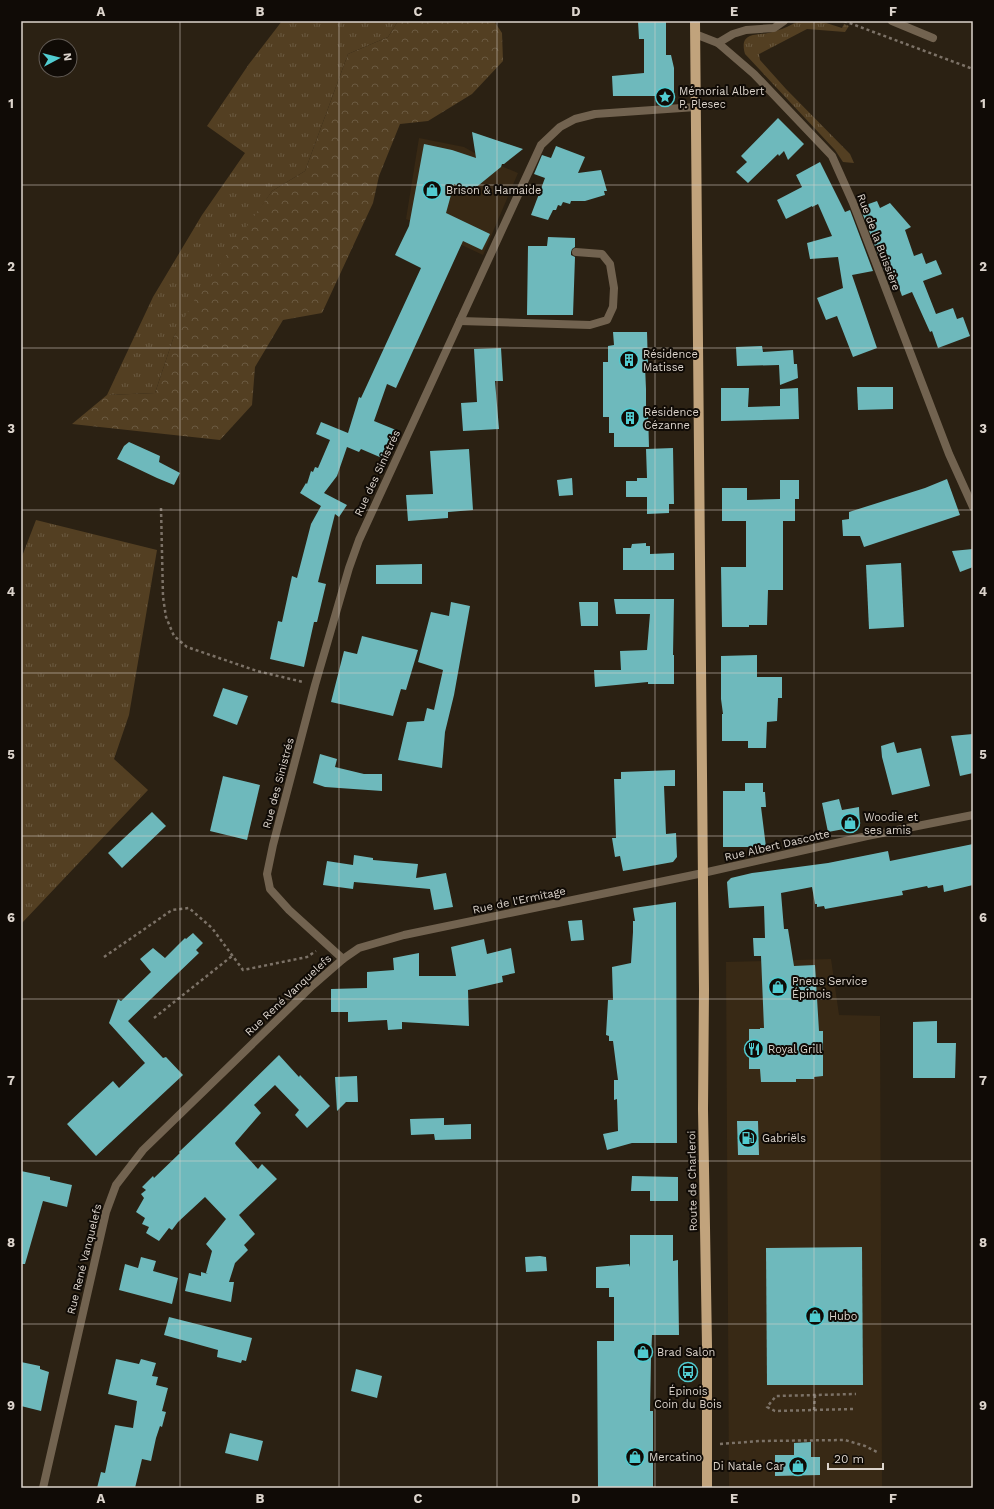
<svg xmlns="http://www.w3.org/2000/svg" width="994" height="1509" viewBox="0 0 994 1509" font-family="'Work Sans',sans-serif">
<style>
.built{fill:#382915}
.grass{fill:url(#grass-tufts)}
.forest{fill:url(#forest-crowns)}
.building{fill:#6eb9bc}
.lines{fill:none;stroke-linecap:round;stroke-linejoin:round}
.path{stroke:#7c7267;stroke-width:2.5;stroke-dasharray:3 3;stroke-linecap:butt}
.service{stroke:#726350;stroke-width:8}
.minor{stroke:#726350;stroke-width:8}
.primary{stroke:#c1a37c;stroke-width:10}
.grid{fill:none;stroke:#dcd4cc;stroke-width:1;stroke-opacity:0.55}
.labels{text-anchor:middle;stroke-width:4;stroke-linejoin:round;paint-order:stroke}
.poi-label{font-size:11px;fill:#dcd4cc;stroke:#100b06;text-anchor:start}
.street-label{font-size:11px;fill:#dcd4cc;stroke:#100b06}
.neatline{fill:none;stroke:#dcd4cc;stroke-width:1.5}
.grid-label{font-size:13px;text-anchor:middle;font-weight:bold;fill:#dcd4cc}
</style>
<defs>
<pattern id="grass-tufts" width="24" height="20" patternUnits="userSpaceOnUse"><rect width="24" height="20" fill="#533f22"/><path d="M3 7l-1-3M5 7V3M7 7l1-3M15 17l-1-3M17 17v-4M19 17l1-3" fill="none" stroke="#6b5a41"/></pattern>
<pattern id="forest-crowns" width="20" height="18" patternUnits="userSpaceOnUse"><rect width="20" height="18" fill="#533f22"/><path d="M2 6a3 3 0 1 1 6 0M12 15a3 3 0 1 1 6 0" fill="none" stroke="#6b5a41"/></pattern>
</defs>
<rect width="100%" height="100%" fill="#2b2113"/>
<!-- built -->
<g class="built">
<polygon points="419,138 464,147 487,160 518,173 483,255 406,219"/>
<polygon points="831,959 839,1015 880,1016 882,1488 729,1488 726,962"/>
</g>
<!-- grass -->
<g class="grass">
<polygon points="282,21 398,21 388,37 348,54 305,171 272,191 174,336 155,393 107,395 153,297 202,215 245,153 207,126 249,64"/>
<path d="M799,21L823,22L842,28L844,24L849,26L845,32L807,29L759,54L760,60L786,89L850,154L854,163L843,162L835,150L745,54C738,29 761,37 776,31C784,29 792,24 799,21Z"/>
<polygon points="36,520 157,550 129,715 114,759 148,790 21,924 21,559"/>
</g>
<!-- forest -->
<polygon class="forest" points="398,21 494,21 502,33 503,61 472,94 428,121 400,124 379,176 373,203 322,313 283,320 255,367 252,405 220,440 72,424 107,395 155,393 174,336 195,299 272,191 305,171 348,54 388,37"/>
<!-- building -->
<g class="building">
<polygon points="638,21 666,21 666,55 671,55 674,68 674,96 613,96 612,76 644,73 644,39 639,39"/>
<polygon points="778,118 804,144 788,160 784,151 779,156 778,154 748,183 736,172 747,162 741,156"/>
<polygon points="472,132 523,149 504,164 502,164 501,167 474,189 470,191 454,184 446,213 490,234 482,250 463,241 396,388 387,384 374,421 396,430 382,458 361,449 359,452 347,447 337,476 324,493 347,505 339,517 335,514 318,582 326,584 317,622 314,622 304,667 270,659 278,621 282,622 292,576 297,578 311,524 321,506 300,493 306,483 307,484 311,471 313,472 315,467 318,468 330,440 316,434 321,422 348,433 359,397 361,398 421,268 395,255 409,226 424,144 452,150 476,158"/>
<polygon points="556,146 585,157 578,173 601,170 607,191 604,191 605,195 585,201 571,201 570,204 563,202 561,206 558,205 556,210 553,210 548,220 531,215 545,178 534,174 542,155 551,158"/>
<polygon points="820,162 845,212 850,210 873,271 852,275 877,348 853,357 837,316 826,320 817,298 843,288 838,257 810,259 807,243 832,236 818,204 812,207 812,206 786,219 777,200 802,187 796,175"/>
<polygon points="877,201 880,208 890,203 911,227 905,230 914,256 922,253 926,264 936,260 942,274 923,281 936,314 953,308 957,319 963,317 970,336 938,348 932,331 930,332 912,292 902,296 892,268 884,270 860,207"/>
<polygon points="548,237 575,238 575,247 572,249 571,252 571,255 575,257 573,315 527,315 528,246 547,246"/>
<polygon points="613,332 647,332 648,366 645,366 646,389 646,412 648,412 649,447 614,447 614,433 609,433 609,417 603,417 603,362 608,362 608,346 614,345"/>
<polygon points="762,346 763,352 793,350 794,364 797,364 798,378 780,385 779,365 737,366 736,347"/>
<polygon points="501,348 503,381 495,381 499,429 463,431 461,403 477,402 474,349"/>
<polygon points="857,387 893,387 893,409 858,410"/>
<polygon points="721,388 749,388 748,407 780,406 780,389 798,388 799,419 721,421"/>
<polygon points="129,442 160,456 159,462 180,473 174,485 157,478 117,459 124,446"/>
<polygon points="673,448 674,504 669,504 669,513 647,514 647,497 626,497 626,481 637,481 637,478 647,478 646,449"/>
<polygon points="469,449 473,510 448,512 448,518 408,521 406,495 433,494 430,451"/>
<polygon points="572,478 573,495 559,496 557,480"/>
<polygon points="947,479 960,515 864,547 860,536 843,536 842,520 849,519 849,512 925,488"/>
<polygon points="780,480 799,480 799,499 795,499 795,521 783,521 783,590 768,590 767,625 749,625 749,627 722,627 721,567 746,567 746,521 722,521 722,488 747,488 747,500 780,499"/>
<polygon points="646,543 646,546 650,546 650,554 674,553 674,570 623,570 623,548 631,548 632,544"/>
<polygon points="973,549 973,567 960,572 952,551"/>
<polygon points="901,563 904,627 869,629 866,565"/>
<polygon points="422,564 422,584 376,584 376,565"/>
<polygon points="614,599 674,599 673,655 674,655 674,684 648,684 648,682 595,687 594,670 621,670 620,651 647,650 650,614 616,614"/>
<polygon points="451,602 470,606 454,695 445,732 442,768 398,760 407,722 424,721 427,708 434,710 443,670 418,662 431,612 449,616"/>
<polygon points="579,602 598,602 598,626 581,626"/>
<polygon points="362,636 418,650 406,690 401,689 393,716 331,702 344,651 357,654"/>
<polygon points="757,655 757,677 782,677 782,698 778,698 777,721 767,722 766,748 748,748 748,741 722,741 722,714 723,714 721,699 721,656"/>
<polygon points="223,688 248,696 237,725 213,716"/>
<polygon points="973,734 973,773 960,776 951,736"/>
<polygon points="894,742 897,753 921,748 930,786 892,795 882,757 881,746"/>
<polygon points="320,754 337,759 335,767 364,774 382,774 382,791 325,787 313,783"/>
<polygon points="675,770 675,786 664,786 666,834 676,833 677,857 673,862 623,871 620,856 615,857 612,838 616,838 614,779 621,779 621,772"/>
<polygon points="223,776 260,785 247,840 210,831"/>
<polygon points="745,783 763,783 763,792 765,792 766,807 761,807 766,847 723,847 723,791 745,791"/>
<polygon points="839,799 842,810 859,807 860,826 828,832 822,803"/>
<polygon points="152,812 166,826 122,868 108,853"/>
<polygon points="973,844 973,885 944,892 943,885 928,888 927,886 902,891 903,895 825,909 824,906 817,907 817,904 815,904 812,887 781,893 784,929 788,929 794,966 815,965 819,1031 823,1031 823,1076 814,1077 814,1079 796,1079 796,1082 761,1082 760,1069 749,1069 749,1029 760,1029 760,1028 764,1028 761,956 754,956 753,938 765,938 764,906 729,908 727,882 731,878 752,873 828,863 888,851 890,861"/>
<polygon points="354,855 373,858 373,860 418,864 416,878 446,873 453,907 434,910 430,889 354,882 353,889 323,885 327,861 353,865"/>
<polygon points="676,902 677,1143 632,1143 607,1150 603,1134 618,1131 617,1099 614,1100 614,1080 618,1080 613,1041 609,1041 609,1036 606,1035 608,1000 613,1000 612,967 631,963 633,932 633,921 635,921 633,908"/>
<polygon points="582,920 584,940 571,941 568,921"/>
<polygon points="193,933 203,943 196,950 199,953 128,1021 163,1058 166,1057 183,1075 96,1156 67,1124 113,1081 119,1088 145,1063 109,1023 118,999 121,1001 151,972 140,959 153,948 165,958 185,938 186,939"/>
<polygon points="484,939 487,954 511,948 515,973 502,976 503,982 468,990 469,1026 402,1022 402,1029 388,1030 387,1020 348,1022 348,1012 331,1012 331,989 367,988 367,972 394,970 393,958 419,953 419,976 456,976 451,947"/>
<polygon points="937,1021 937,1043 956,1043 955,1078 913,1078 913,1022"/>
<polygon points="279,1055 299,1077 300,1075 330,1106 307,1128 295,1115 299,1110 275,1085 254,1105 261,1113 235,1143 236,1145 258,1169 262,1164 277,1179 239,1215 255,1234 244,1245 248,1250 235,1263 229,1282 234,1282 231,1302 185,1291 189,1273 201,1276 201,1272 208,1274 206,1273 212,1251 206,1244 226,1219 205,1197 178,1222 172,1230 169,1228 159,1241 146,1233 149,1227 142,1224 145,1218 136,1212 144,1198 141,1194 146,1190 142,1187 153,1176 154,1178 180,1153 179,1152 221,1112"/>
<polygon points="357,1076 358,1102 346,1102 337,1111 335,1077"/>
<polygon points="444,1118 444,1125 471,1124 471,1139 435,1140 434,1134 411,1135 410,1119"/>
<polygon points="737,1121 758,1121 759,1155 738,1155"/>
<polygon points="21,1171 50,1177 50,1180 72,1185 67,1207 43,1201 25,1264 21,1264"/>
<polygon points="632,1176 678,1177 678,1201 650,1201 650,1191 631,1191"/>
<polygon points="630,1235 673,1235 673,1261 678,1260 678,1271 679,1335 652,1335 651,1359 650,1411 653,1411 653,1488 598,1488 597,1341 614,1341 614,1297 609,1297 609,1288 596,1288 596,1267 629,1264 630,1267"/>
<polygon points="862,1247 863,1385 767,1385 766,1248"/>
<polygon points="540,1256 546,1257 547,1271 526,1272 525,1257"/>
<polygon points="141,1257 156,1261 153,1271 178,1278 172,1304 119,1290 125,1264 138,1268"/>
<polygon points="169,1317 252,1338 246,1361 242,1360 241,1363 217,1357 218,1350 164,1335"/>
<polygon points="116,1359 139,1364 141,1359 156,1363 152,1376 158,1377 156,1385 168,1388 162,1411 166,1412 162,1427 160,1426 156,1438 151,1461 142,1459 135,1488 97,1488 101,1472 105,1473 115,1425 133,1428 137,1401 108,1394"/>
<polygon points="21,1362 40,1366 40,1369 49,1372 41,1411 21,1406"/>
<polygon points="356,1369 382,1376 377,1398 351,1391"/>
<polygon points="230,1433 263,1441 258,1461 225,1453"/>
<polygon points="811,1442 811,1457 820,1457 820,1475 775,1476 775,1455 794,1455 794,1443"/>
</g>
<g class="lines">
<!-- path -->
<g class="path">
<polyline points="844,21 973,69"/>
<polyline points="161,508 163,597 166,617 174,636 187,647 257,671 303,682"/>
<polyline points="104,957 172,910 189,908 212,928 243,970 307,957 316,951"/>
<polyline points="154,1018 232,956"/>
<polyline points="853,1409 775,1411 767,1407 776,1396 856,1394"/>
<polyline points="814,1410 815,1395"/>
<polyline points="720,1444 760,1441 845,1440 865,1446 877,1452"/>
</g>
<!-- service -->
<g class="service">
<polyline points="892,21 933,38"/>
<polyline points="718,43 733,34 746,30 774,28 784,21"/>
<polyline points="460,321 590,325 607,320 613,307 614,288 610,264 602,254 576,252"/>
</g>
<!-- minor -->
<g class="minor">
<polyline points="695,34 718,43 754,74 832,156 853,203 949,454 973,507"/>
<polyline points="343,959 289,910 270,889 267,874 273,845 315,685 349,568 359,540 541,145 560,127 575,119 595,114 696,107"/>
<polyline points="43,1488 106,1212 116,1185 143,1150 312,986 343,959 359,948 404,935 703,873 867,836 973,815"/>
</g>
<!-- primary -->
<polyline class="primary" points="695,21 704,990 703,1109 707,1346 707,1488"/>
</g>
<!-- grid -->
<path class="grid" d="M180,21V1488M339,21V1488M497,21V1488M655,21V1488M814,21V1488M21,185H973M21,348H973M21,510H973M21,673H973M21,836H973M21,999H973M21,1161H973M21,1324H973"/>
<!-- icons -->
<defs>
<symbol id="sight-ring" viewBox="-11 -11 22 22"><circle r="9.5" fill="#100b06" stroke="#51ccd1" stroke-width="1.5"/><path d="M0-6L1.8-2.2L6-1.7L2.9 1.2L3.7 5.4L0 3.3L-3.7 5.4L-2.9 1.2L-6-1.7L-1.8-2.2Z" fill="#51ccd1"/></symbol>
<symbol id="shop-ring" viewBox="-11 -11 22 22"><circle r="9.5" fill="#100b06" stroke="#51ccd1" stroke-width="1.5"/><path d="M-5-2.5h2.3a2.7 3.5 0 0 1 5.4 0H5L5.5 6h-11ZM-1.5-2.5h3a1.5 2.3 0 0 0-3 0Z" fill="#51ccd1"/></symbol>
<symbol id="building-ring" viewBox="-11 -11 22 22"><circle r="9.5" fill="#100b06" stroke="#51ccd1" stroke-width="1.5"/><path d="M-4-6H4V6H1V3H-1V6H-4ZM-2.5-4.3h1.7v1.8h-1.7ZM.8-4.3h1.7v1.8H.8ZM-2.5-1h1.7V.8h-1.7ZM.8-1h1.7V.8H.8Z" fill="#51ccd1"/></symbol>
<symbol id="restaurant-ring" viewBox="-11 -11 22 22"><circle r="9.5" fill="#100b06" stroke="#51ccd1" stroke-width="1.5"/><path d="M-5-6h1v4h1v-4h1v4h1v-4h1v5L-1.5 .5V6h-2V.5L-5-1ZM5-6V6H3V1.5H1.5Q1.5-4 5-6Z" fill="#51ccd1"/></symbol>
<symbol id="fuel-ring" viewBox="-11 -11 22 22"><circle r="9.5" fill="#100b06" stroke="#51ccd1" stroke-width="1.5"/><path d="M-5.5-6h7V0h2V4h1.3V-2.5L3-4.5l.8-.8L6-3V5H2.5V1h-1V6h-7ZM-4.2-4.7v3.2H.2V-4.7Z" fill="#51ccd1"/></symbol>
<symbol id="bus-ring" viewBox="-11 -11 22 22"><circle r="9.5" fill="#100b06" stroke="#51ccd1" stroke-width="1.5"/><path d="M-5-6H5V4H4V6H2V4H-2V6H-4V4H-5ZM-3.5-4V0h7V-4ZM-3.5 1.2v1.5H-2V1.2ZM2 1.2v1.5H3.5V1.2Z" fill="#51ccd1"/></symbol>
</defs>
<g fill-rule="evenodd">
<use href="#sight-ring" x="654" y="86" width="22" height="22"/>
<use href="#shop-ring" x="421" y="179" width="22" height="22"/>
<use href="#building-ring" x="618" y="349" width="22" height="22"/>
<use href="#building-ring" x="619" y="407" width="22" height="22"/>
<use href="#shop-ring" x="839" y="812" width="22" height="22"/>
<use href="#shop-ring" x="767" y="976" width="22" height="22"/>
<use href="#restaurant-ring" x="743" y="1038" width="22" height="22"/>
<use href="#fuel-ring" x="737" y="1127" width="22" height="22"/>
<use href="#shop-ring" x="804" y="1305" width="22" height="22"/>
<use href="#shop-ring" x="632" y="1341" width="22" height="22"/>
<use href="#bus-ring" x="677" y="1361" width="22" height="22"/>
<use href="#shop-ring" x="624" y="1446" width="22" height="22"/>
<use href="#shop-ring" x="787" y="1455" width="22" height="22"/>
</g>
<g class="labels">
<!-- poi labels -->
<g class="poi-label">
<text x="679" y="95">Mémorial Albert<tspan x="679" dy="13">P. Plesec</tspan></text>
<text x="446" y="194">Brison &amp; Hamaide</text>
<text x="643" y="358">Résidence<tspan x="643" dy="13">Matisse</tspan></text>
<text x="644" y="416">Résidence<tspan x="644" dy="13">Cézanne</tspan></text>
<text x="864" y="821">Woodie et<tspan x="864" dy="13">ses amis</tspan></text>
<text x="792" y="985">Pneus Service<tspan x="792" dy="13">Épinois</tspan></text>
<text x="768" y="1053">Royal Grill</text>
<text x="762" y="1142">Gabriëls</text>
<text x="829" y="1320">Hubo</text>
<text x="657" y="1356">Brad Salon</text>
<text x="688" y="1395" text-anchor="middle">Épinois<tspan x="688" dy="13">Coin du Bois</tspan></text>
<text x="649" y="1461">Mercatino</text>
<text x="784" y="1470" text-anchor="end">Di Natale Car</text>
</g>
<!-- street labels -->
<g class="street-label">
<text transform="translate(879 242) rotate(69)" y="4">Rue de la Buissière</text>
<text transform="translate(377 473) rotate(-65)" y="4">Rue des Sinistrés</text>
<text transform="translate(278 783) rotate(-75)" y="4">Rue des Sinistrés</text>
<text transform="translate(777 845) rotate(-13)" y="4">Rue Albert Dascotte</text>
<text transform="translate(519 900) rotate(-12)" y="4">Rue de l'Ermitage</text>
<text transform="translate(288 995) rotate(-43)" y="4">Rue René Vanquelefs</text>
<text transform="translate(692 1181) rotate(-91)" y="4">Route de Charleroi</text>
<text transform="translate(84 1259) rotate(-76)" y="4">Rue René Vanquelefs</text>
</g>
</g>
<!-- border -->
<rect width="994" height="1509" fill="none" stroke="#100b06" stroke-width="44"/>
<!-- north arrow -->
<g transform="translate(58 58) rotate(83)"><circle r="19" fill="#100b06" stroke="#625b55"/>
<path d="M0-3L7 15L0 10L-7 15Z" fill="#51ccd1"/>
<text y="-6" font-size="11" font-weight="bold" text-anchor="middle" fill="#dcd4cc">N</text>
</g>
<!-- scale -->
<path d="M828 1463v6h55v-6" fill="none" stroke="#dcd4cc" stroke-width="2"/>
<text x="834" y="1463" font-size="12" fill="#dcd4cc" stroke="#100b06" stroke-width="3" paint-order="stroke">20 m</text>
<rect x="22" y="22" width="950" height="1465" class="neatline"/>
<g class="grid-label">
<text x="101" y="16">A</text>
<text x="260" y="16">B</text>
<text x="418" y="16">C</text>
<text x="576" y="16">D</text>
<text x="734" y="16">E</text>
<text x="893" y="16">F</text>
<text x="11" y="108">1</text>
<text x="983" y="108">1</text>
<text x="11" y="271">2</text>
<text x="983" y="271">2</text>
<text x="11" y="433">3</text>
<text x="983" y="433">3</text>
<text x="11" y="596">4</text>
<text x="983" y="596">4</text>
<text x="11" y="759">5</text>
<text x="983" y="759">5</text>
<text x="11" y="922">6</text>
<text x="983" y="922">6</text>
<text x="11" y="1085">7</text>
<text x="983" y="1085">7</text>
<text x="11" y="1247">8</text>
<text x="983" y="1247">8</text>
<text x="11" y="1410">9</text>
<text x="983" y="1410">9</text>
<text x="101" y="1503">A</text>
<text x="260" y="1503">B</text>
<text x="418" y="1503">C</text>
<text x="576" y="1503">D</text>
<text x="734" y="1503">E</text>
<text x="893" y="1503">F</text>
</g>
</svg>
